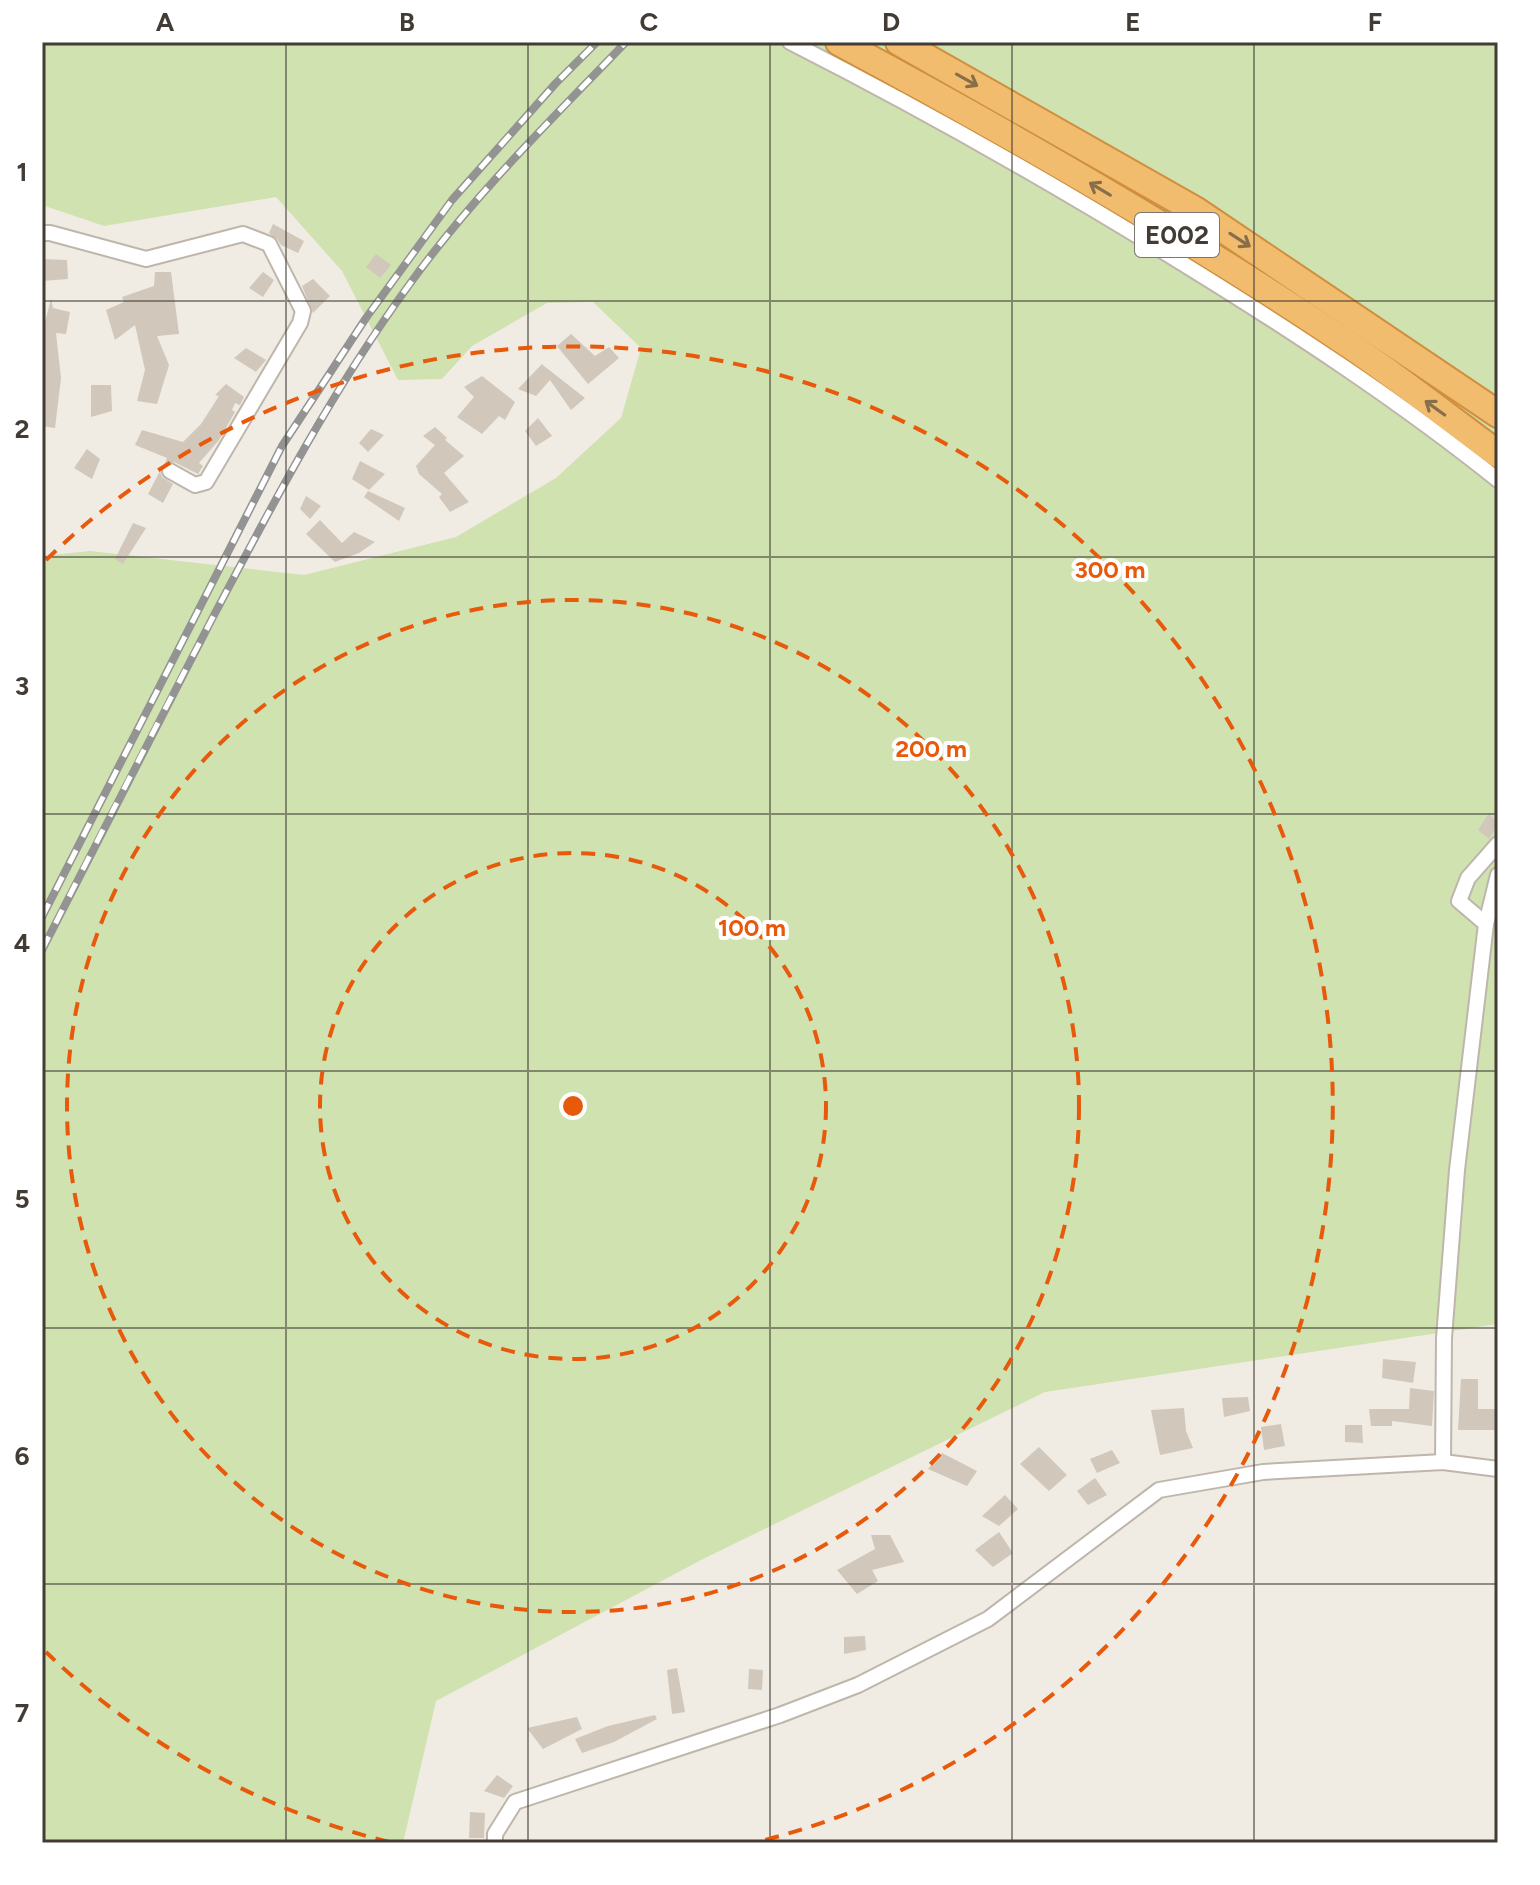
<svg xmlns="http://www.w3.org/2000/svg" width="1540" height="1885" viewBox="0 0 1540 1885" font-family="Figtree,sans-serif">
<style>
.green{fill:#cfe2b0}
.building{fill:#d1c7bb}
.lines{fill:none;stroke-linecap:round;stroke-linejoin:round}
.minor-casing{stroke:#beb6ab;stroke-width:18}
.motorway-casing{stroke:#cf8f3f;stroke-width:30}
.minor{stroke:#fff;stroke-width:14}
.motorway{stroke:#f1bc6e;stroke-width:26}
.rail-casing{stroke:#939393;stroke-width:8}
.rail{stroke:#fff;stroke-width:5;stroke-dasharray:15;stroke-linecap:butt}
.oneway{stroke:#886f4c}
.grid{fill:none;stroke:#423c35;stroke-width:2;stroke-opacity:0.55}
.ring{fill:none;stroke:#e8590c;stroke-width:4;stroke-dasharray:14 10}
.labels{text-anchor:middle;stroke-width:8;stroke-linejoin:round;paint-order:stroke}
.shield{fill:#fff;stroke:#7b7672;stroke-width:2}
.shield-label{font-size:26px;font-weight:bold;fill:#423c35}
.centre{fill:#e8590c;stroke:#fff;stroke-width:4}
.ring-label{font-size:24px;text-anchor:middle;font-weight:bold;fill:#e8590c;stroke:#fff;stroke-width:8;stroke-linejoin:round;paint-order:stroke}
.neatline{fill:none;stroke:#423c35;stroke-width:3}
.grid-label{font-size:26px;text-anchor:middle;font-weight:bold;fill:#423c35}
</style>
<rect width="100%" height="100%" fill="#f0ece4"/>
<!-- green -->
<polygon class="green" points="42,42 1498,42 1498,1324 1045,1392 703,1559 436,1701 403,1843 42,1843 42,556 90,551 304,575 456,537 556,478 621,418 641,348 593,302 547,303 472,346 442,379 398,380 342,271 276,197 104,226 42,205"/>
<!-- building -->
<g class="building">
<polygon points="273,224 304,241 298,253 281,245 277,239 269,233"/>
<polygon points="376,254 391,265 380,278 366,267"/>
<polygon points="42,259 67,260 68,279 42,281"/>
<polygon points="155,272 171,272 179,334 157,336 169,365 157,404 137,401 145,370 135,325 115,340 106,310 124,302 122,297 154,286"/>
<polygon points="263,272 274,280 263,297 249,288"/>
<polygon points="313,279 330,296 313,313 302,286"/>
<polygon points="51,299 53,308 70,312 66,334 56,333 61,378 55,428 42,426 42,333"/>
<polygon points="571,334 595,356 609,347 619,358 588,384 557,346"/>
<polygon points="246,348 266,360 256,372 234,358"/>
<polygon points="542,364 544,366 585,398 571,410 550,380 536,396 518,389"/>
<polygon points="482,376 515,402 505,420 499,416 482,434 457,417 474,397 464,387"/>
<polygon points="226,384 244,397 240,405 235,403 232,410 235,412 219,440 199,463 203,466 198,474 174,462 165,463 167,458 135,445 142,430 183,442 201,424 219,396 215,395"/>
<polygon points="91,385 111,385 112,411 91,417"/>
<polygon points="538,418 552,436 536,446 525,431"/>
<polygon points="435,427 447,438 445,440 464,456 444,473 469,502 450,512 439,497 442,494 419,474 416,466 435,445 423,436"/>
<polygon points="371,429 384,435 368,452 359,443"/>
<polygon points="87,449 100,459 92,479 74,468"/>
<polygon points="360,461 385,474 369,490 352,479"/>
<polygon points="160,471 162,477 173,484 163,503 148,494"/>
<polygon points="368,491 405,508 399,521 364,497"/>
<polygon points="306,496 321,506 310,519 300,509"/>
<polygon points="320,520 342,543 354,532 375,542 359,553 335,562 306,534"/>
<polygon points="133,523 146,528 123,564 115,559"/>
<polygon points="1489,813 1498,824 1489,839 1478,830"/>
<polygon points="1383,1359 1416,1362 1413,1383 1382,1378"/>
<polygon points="1461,1379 1478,1379 1478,1409 1498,1409 1498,1430 1458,1430"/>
<polygon points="1410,1388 1434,1391 1432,1426 1392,1421 1392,1426 1371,1426 1369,1409 1409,1409"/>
<polygon points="1248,1397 1250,1411 1224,1417 1222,1398"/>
<polygon points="1184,1408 1186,1431 1193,1448 1160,1455 1151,1410"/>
<polygon points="1281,1424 1285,1446 1264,1450 1261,1427"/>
<polygon points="1345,1425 1362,1425 1363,1443 1345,1442"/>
<polygon points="1039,1447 1067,1475 1049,1491 1020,1464"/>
<polygon points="1112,1450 1120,1463 1097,1473 1090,1459"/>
<polygon points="942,1453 977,1471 967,1486 928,1469"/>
<polygon points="1095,1478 1107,1495 1088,1505 1077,1491"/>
<polygon points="1005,1495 1018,1509 999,1526 982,1516"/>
<polygon points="999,1532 1013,1553 993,1567 975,1550"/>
<polygon points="871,1535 890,1535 904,1562 872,1570 878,1581 857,1594 837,1570 875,1549"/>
<polygon points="865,1636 866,1650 844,1654 844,1637"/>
<polygon points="677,1668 685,1712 672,1714 667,1670"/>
<polygon points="749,1669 763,1670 762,1690 748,1689"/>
<polygon points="655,1715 657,1719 614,1742 582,1753 575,1739 608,1726"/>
<polygon points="577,1717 582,1729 543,1749 527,1728"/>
<polygon points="497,1775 513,1786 504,1798 484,1791"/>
<polygon points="470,1812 485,1813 484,1838 469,1838"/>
</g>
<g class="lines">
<defs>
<g id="minor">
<path d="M790,42C924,110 1054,184 1182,263C1291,330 1398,400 1498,480"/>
<polyline points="42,233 50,233 146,259 243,234 269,244 303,311 300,323 206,482 195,485 170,471"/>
<polyline points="1486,924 1459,901 1468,878 1498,844"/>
<polyline points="1443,1462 1444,1338 1457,1170 1486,924 1498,875"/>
<polyline points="495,1843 495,1834 515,1802 780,1715 858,1685 988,1619 1159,1490 1263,1472 1443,1462 1498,1469"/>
</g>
<g id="motorway">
<path d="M839,42C1014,136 1186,235 1351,346C1401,380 1449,418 1498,454"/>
<polyline points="899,42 1195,210 1498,414"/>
</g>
</defs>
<!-- minor casing -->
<use href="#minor" class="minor-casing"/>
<!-- motorway casing -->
<use href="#motorway" class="motorway-casing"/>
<!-- minor -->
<use href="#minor" class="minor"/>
<!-- motorway -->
<use href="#motorway" class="motorway"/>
<defs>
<g id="rail">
<polyline points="42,917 282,446 366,318 452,200 556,83 597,42"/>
<path d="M42,950C98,839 155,728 213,617C273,503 333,389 409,285C473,196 551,120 626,42"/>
</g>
</defs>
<!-- rail casing -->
<use href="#rail" class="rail-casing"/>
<!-- rail -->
<use href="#rail" class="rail"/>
</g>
<!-- one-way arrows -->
<defs><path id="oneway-shaft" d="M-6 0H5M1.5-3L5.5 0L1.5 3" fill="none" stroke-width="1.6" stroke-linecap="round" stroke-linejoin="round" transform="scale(2)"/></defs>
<g class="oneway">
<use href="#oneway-shaft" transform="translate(967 80) rotate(29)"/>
<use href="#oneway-shaft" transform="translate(1100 189) rotate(-149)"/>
<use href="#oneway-shaft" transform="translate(1240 240) rotate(33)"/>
<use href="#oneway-shaft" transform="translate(1435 408) rotate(-144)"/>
</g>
<!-- grid -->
<path class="grid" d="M286,42V1843M528,42V1843M770,42V1843M1012,42V1843M1254,42V1843M42,301H1498M42,557H1498M42,814H1498M42,1071H1498M42,1328H1498M42,1584H1498"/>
<!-- distance rings -->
<g class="ring">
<circle cx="573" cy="1106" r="253"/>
<circle cx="573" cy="1106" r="506"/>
<path d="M389 1842A759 759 0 0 1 46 1652M46 560A759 759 0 1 1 757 1842"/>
</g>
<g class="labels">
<!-- shield labels -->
<rect class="shield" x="1135" y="213" width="84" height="44" rx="6"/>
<g class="shield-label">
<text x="1177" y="244">E002</text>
</g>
</g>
<circle cx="573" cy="1106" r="12" class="centre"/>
<g class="ring-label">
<text x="1110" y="578">300 m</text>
<text x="931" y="757">200 m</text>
<text x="752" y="936">100 m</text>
</g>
<!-- border -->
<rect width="1540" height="1885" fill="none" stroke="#ffffff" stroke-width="88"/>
<rect x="44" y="44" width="1452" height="1797" class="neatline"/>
<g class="grid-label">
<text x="165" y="31">A</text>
<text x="407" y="31">B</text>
<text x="649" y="31">C</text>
<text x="891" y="31">D</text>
<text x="1133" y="31">E</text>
<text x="1375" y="31">F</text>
<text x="22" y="181">1</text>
<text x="22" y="438">2</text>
<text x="22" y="695">3</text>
<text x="22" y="952">4</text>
<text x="22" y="1208">5</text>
<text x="22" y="1465">6</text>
<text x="22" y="1722">7</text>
</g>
</svg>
